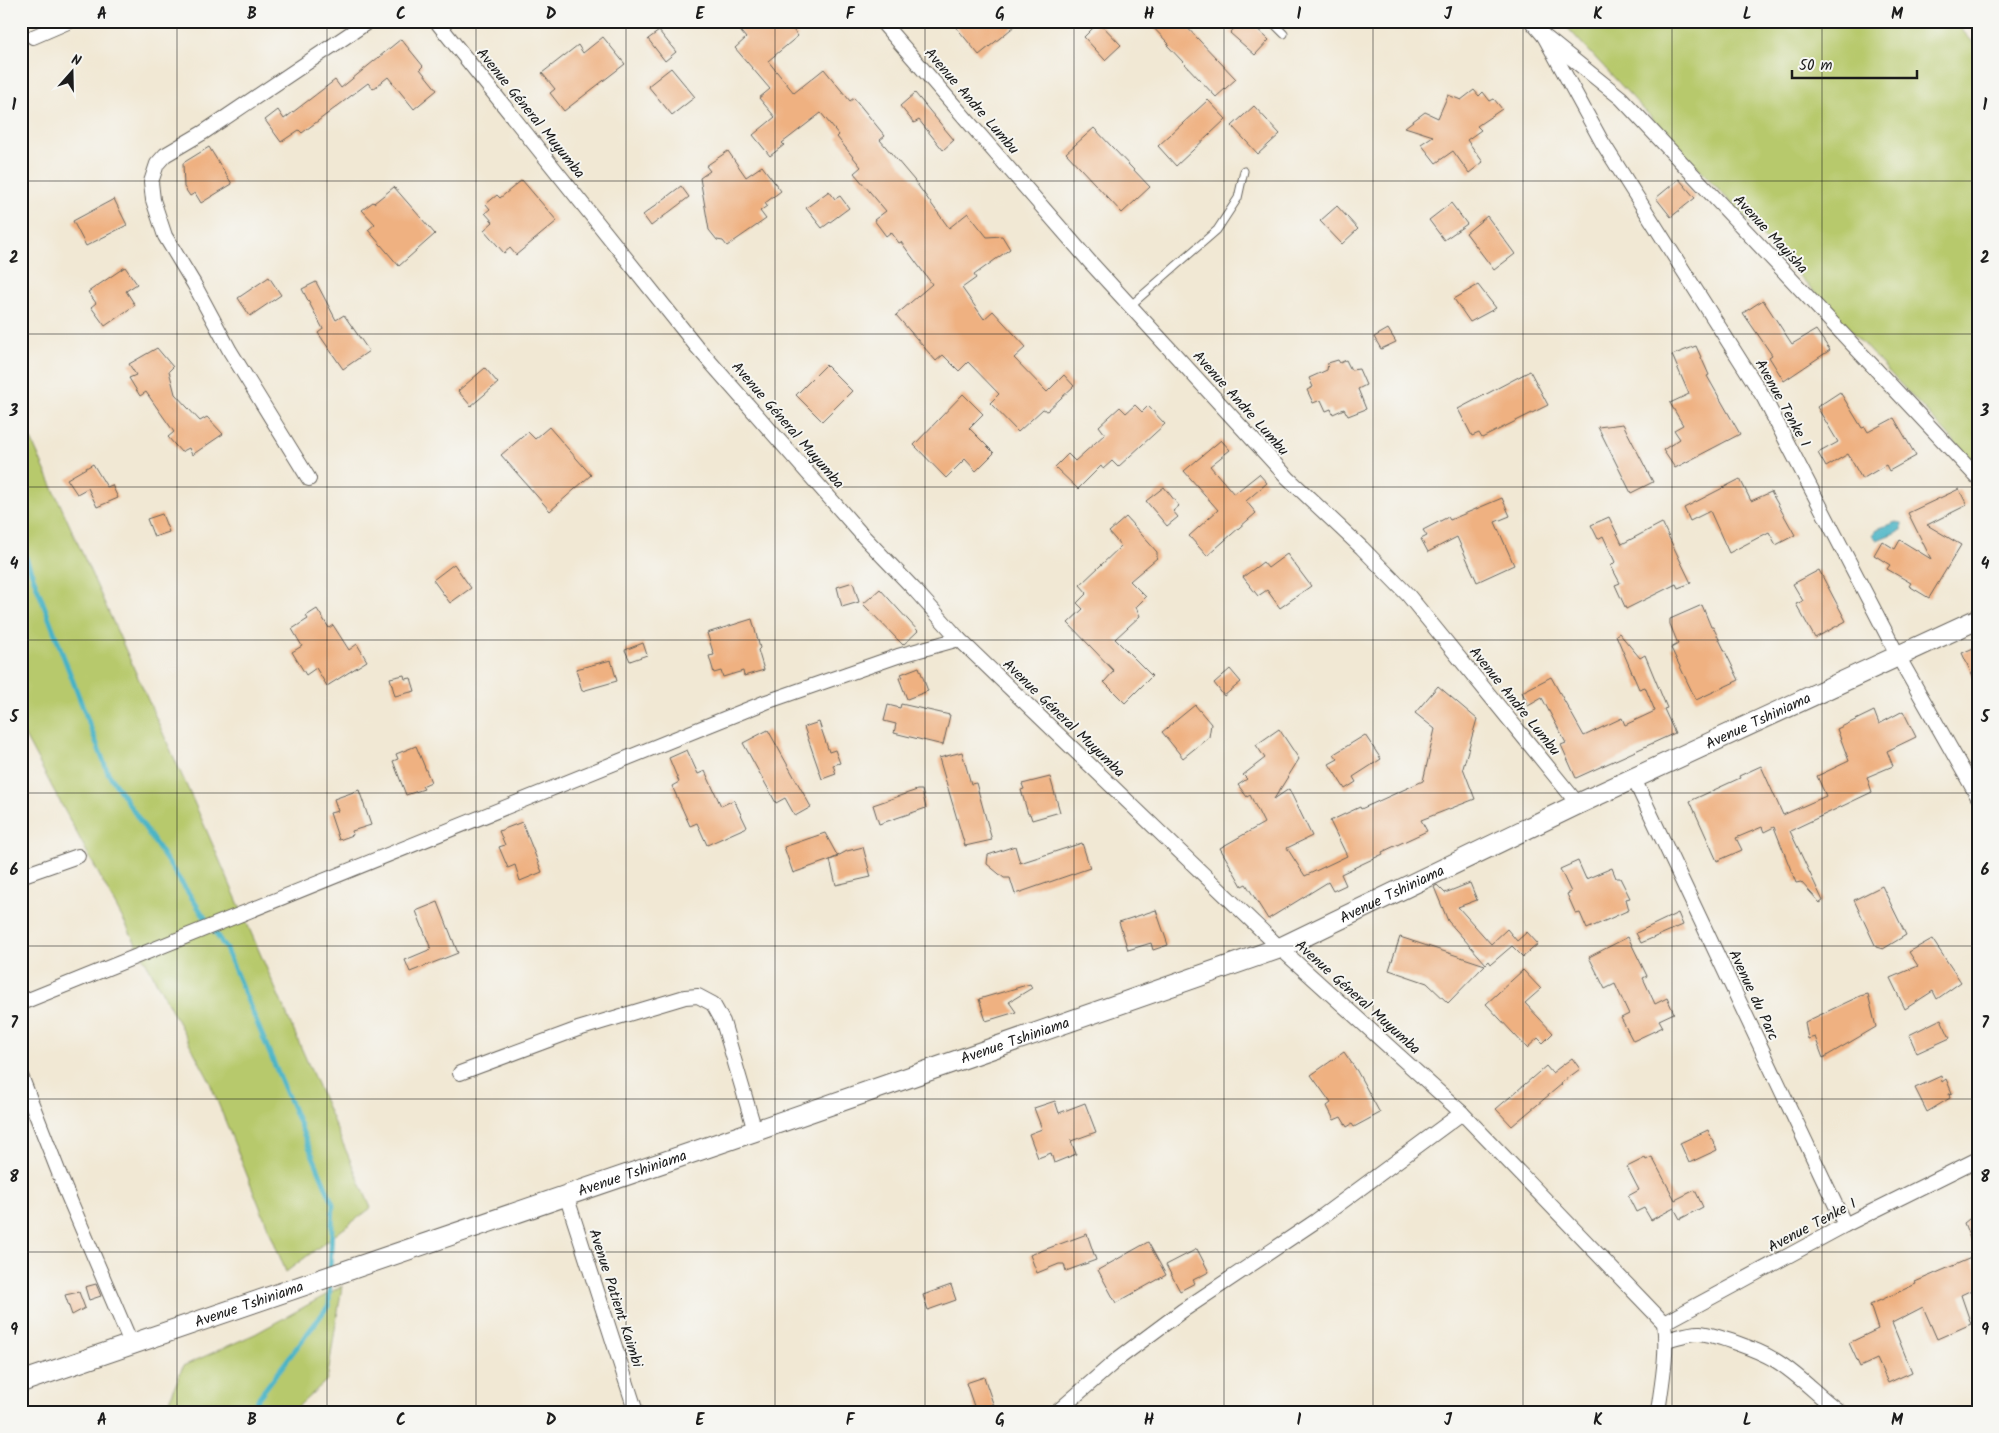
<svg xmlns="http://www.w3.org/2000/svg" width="1999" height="1433" viewBox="0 0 1999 1433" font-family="Kalam,sans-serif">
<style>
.green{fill:#b7c96c;stroke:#6a7244}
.water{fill:#47b3c5;stroke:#326870}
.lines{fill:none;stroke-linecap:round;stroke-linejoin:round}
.stream{stroke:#47b3c5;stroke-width:5}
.building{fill:#efb181}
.lane-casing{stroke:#67635c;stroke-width:9}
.street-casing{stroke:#67635c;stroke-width:16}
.secondary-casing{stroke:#67635c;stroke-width:22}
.lane{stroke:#fff;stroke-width:7}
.street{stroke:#fff;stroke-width:14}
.secondary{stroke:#fff;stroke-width:20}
.grid{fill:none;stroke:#1c1c1c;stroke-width:1;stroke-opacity:0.55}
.labels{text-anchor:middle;stroke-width:4;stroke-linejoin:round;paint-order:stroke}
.street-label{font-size:15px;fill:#1c1c1c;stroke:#f6f6f2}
.neatline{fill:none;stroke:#1c1c1c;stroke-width:2}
.grid-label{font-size:16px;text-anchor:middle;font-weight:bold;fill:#1c1c1c}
</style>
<rect width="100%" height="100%" fill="#f6f6f2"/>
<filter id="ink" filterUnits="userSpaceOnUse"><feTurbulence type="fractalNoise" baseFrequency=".02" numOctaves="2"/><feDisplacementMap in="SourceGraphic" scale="10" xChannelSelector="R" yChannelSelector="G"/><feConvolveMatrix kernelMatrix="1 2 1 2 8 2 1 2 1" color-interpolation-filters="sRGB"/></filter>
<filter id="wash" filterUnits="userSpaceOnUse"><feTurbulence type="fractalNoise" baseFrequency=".0096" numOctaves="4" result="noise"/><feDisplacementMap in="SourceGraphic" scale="20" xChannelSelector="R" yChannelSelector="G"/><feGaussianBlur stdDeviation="1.12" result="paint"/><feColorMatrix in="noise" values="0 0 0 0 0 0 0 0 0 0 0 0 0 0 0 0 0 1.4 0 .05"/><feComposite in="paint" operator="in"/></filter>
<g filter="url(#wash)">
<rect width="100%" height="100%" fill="#f1e8d4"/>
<!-- green -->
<g class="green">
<polygon points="1561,21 1954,21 1978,48 1978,467"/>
<polygon points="21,417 202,820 371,1208 286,1272 208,1078 21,729"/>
<polygon points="342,1286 327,1380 292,1412 165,1412 183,1366 255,1334"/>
</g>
<!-- water -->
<polygon class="water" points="1896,522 1902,523 1902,530 1877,540 1872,535 1877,529"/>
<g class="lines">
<!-- stream -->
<g class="stream">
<polyline points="21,545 108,773 226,949 333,1204 330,1271"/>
<polyline points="252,1412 259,1397 329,1305 330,1282"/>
</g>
</g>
<g id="blocks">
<!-- building -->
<g class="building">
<polygon points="732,21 786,21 798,36 768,61 794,93 824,69 850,101 854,98 885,136 880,140 914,180 949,228 968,213 987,237 1002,236 1010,249 974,275 976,278 962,288 984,319 993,311 1026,347 1014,358 1047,392 1064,375 1074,386 1047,411 1043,409 1018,432 990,403 999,394 968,362 959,371 943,355 936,361 896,315 932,284 901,242 899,243 891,232 886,236 874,220 886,211 854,173 861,167 837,137 839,135 821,113 782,143 784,145 770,156 753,135 775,117 759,98 770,89 735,48 746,38"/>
<polygon points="951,21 1021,21 979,55"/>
<polygon points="1147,21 1181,21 1236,79 1216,97 1167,45 1169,44"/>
<polygon points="1241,21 1249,21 1269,40 1255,55 1230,33"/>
<polygon points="1099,22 1121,45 1105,60 1084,37"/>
<polygon points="659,31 676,52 665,61 648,39"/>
<polygon points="603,37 625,64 564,111 550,93 555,89 542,73 578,45 583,53"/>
<polygon points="401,39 423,66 420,69 437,90 414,109 388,77 373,89 368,83 302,133 299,130 281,142 265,120 278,110 284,119 335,80 341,88"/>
<polygon points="671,68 695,97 672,115 648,86"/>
<polygon points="1474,90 1479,96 1483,92 1490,101 1494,99 1502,109 1477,126 1481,130 1467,140 1483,162 1469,173 1453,151 1436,163 1421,144 1433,136 1405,127 1425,112 1438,118 1448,95 1461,100"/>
<polygon points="915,93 954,140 943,150 919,120 914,123 900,106"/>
<polygon points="1208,100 1226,119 1176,166 1158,146"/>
<polygon points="1254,106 1280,134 1258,154 1232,126"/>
<polygon points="1094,128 1150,187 1122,213 1066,153"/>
<polygon points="209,147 232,184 201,203 195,193 190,196 184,187 183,163"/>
<polygon points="728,151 746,177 762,166 781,191 765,203 767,206 760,211 766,219 727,246 723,241 717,240 709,230 700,178 710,171 706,166"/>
<polygon points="1679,179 1695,198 1671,217 1656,198"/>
<polygon points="522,180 557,221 516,255 510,248 504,253 484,230 493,222 485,213 490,209 486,204 497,195 500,198"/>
<polygon points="681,186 689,197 651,226 643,215"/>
<polygon points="394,187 435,234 399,266 368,230 375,224 362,210 373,202 374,203"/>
<polygon points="829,191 835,199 840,196 849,208 822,228 806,208"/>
<polygon points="114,199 127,225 86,246 73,221"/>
<polygon points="1451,203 1467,224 1444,240 1429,220"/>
<polygon points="1337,206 1358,229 1342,244 1320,221"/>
<polygon points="1487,216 1515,254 1494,270 1466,233"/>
<polygon points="125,267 137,284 126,291 135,305 105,326 91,307 96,303 88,292"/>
<polygon points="269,277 281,295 250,316 238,298"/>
<polygon points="316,282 336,320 344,315 369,351 343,369 318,333 323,329 302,289"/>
<polygon points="1478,285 1496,308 1470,322 1454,299"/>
<polygon points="1763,300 1792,344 1816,330 1830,350 1784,381 1769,357 1772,355 1743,313"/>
<polygon points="1388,329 1396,342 1381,349 1374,337"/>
<polygon points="1696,346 1709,375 1707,376 1740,434 1675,468 1663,450 1680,439 1674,430 1683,425 1670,403 1689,394 1672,355"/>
<polygon points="157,348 173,367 169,371 175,394 200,421 207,417 223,434 192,455 189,448 181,452 168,437 174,432 146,392 140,396 129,378 136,375 129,364"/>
<polygon points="1338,360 1340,363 1346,360 1351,370 1359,369 1366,385 1358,389 1366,409 1348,416 1344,409 1333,414 1331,409 1326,411 1321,400 1313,403 1307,390 1313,387 1309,378 1327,370 1328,363"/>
<polygon points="826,365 852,391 822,421 796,395"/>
<polygon points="485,368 498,383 471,406 458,391"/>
<polygon points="1530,371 1548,405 1482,438 1479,433 1472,436 1458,409"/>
<polygon points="1840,392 1862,428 1865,427 1868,432 1894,418 1916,456 1889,471 1886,465 1862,479 1848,454 1826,467 1818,453 1838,442 1817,407"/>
<polygon points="963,394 983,414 969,428 994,453 976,471 965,459 946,478 914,445"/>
<polygon points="1135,405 1142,412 1148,406 1165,424 1118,467 1112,461 1103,469 1101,466 1078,489 1055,467 1068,454 1075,461 1105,434 1099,426 1120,407 1126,413"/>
<polygon points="1623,424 1653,482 1631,493 1598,427"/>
<polygon points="549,427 591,475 550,511 501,455 528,432 535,439"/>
<polygon points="1221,440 1230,450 1210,466 1234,494 1259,474 1267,483 1246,501 1256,513 1207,556 1189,536 1218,510 1184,471"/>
<polygon points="93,464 107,487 112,485 118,498 97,507 88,488 77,494 67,479"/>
<polygon points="1740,479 1751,501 1771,492 1795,535 1776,545 1769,532 1729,553 1710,511 1690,521 1684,508"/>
<polygon points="1164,487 1179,506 1173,511 1178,517 1167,526 1146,501"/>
<polygon points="1959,489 1967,505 1927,525 1961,545 1929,598 1909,586 1911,583 1887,569 1890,565 1874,555 1882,541 1895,549 1900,540 1931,559 1908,513"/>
<polygon points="1502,498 1510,516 1495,522 1514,565 1477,582 1457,537 1428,552 1421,539 1427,536 1423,530 1448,517 1450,520"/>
<polygon points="162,514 169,532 154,537 147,519"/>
<polygon points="1126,517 1157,552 1157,558 1130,581 1146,597 1136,607 1140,616 1115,639 1152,676 1125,703 1104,682 1114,671 1068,623 1083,609 1077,603 1087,593 1080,585 1121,546 1109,532"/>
<polygon points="1609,517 1622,544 1662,523 1691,583 1678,588 1676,584 1626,609 1615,585 1620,583 1611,566 1615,562 1603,536 1598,539 1591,525"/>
<polygon points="1287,554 1311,586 1280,608 1267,590 1258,596 1243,577 1263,562 1268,568"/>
<polygon points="454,564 471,588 450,603 433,580"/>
<polygon points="1819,570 1846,621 1815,638 1796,604 1803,601 1793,584"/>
<polygon points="853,582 859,602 842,607 837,587"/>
<polygon points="880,589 918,631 903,645 863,604"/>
<polygon points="1702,605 1711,627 1713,627 1739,680 1696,700 1671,648 1678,644 1670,624 1670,619"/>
<polygon points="317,609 329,628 333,625 349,650 357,644 367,661 327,686 316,668 306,675 292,652 302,646 292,629 308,619 306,616"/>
<polygon points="752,619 760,648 758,650 764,670 744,676 743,671 723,677 721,671 714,673 709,656 714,655 707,633"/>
<polygon points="1619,633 1640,658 1645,655 1667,708 1664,709 1675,733 1576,778 1561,745 1566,743 1542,698 1528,706 1522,692 1551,677 1584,736 1622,718 1625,725 1655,711 1645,687 1639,689 1616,635"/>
<polygon points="643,643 647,655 630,661 625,650"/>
<polygon points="1978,646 1978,688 1962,653"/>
<polygon points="611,660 617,681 582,691 576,669"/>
<polygon points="919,667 928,691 907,699 899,678 903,677 901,674"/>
<polygon points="1230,669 1241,682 1224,696 1214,683"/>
<polygon points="404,675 405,679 411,678 415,691 395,696 390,678"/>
<polygon points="1438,686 1477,719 1463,768 1475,799 1421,820 1427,831 1382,852 1383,854 1341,874 1346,885 1333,891 1328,882 1268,919 1246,884 1242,886 1220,848 1264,823 1250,795 1247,797 1238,785 1247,779 1243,775 1265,758 1256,745 1279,729 1299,759 1274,799 1289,789 1312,836 1287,848 1305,876 1347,856 1330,821 1360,807 1361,809 1423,781 1435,729 1415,713"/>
<polygon points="901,704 950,715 943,745 894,733 896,724 884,721 888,705 900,708"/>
<polygon points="1195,705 1211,724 1209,737 1183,758 1162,732"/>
<polygon points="1874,711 1879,724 1903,711 1916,737 1887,751 1893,766 1867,777 1872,792 1790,831 1823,901 1820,903 1801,882 1796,883 1774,827 1764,832 1762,827 1736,838 1742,850 1717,861 1690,801 1740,778 1739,776 1761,766 1783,815 1826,796 1817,776 1849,761 1837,729"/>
<polygon points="819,722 829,752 835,750 840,763 833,765 836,774 822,779 804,727"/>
<polygon points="768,730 811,807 795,816 785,798 776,803 743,743"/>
<polygon points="1365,735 1381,759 1353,777 1356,782 1345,789 1329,764 1338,759 1334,754"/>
<polygon points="416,746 431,782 422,786 424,789 406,795 393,761 398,759 396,754"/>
<polygon points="687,750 698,774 705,771 721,806 734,800 747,827 707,845 697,823 690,826 672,786 679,782 669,758"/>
<polygon points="962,752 971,784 976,783 992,840 965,846 939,758"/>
<polygon points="1050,777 1060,812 1032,820 1030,814 1028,814 1021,790 1024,789 1022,784"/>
<polygon points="359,790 371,825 352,831 353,835 339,840 330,813 338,811 334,799"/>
<polygon points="917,790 922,790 926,808 879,824 873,805"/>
<polygon points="522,822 542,872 520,881 515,865 508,868 499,847 505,845 499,831"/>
<polygon points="825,833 838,857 793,873 784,847"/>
<polygon points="1082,843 1090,868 1015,894 1010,878 1004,878 987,864 988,855 1015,846 1020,863"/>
<polygon points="863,847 871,877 836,885 830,860 847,851"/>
<polygon points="1578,861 1586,879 1612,868 1616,878 1620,878 1630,898 1626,899 1629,910 1587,929 1580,913 1576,914 1567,894 1571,892 1560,869"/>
<polygon points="1470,883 1477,900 1458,907 1491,944 1507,929 1517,941 1527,932 1538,944 1523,957 1512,946 1491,964 1489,961 1486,964 1448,921 1434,887 1437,885 1445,893"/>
<polygon points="1882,886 1906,935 1883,949 1876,947 1854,900"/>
<polygon points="438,902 458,953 410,972 405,960 431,949 416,911"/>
<polygon points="1156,910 1168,945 1153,950 1151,943 1128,950 1119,922"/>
<polygon points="1678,913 1683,925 1641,943 1636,933"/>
<polygon points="1400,937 1485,965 1448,1003 1427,983 1389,970"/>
<polygon points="1628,937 1647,976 1643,978 1655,1004 1667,998 1674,1013 1659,1020 1663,1027 1633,1041 1621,1018 1629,1014 1615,984 1605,989 1589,957"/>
<polygon points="1932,939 1961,982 1937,999 1933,991 1905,1009 1890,978 1918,966 1909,952"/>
<polygon points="1523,970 1541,989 1525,1003 1553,1033 1543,1043 1538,1038 1527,1048 1486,1004"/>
<polygon points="1030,984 1032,988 1009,1002 1016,1012 986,1021 979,999"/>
<polygon points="1868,994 1876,1027 1823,1058 1815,1037 1808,1039 1805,1022 1860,996"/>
<polygon points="1941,1019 1950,1038 1917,1053 1909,1035"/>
<polygon points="1344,1052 1357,1071 1380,1113 1354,1127 1352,1124 1347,1127 1341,1117 1334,1120 1327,1106 1331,1103 1311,1075"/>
<polygon points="1572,1058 1580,1069 1561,1083 1562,1084 1512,1126 1496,1109 1546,1066 1552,1073"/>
<polygon points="1941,1076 1942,1082 1946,1079 1952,1093 1949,1094 1950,1098 1927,1112 1915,1088"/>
<polygon points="1055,1101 1059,1113 1085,1103 1096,1132 1071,1141 1076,1154 1054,1163 1051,1153 1038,1158 1029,1134 1042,1129 1034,1108"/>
<polygon points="1708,1130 1717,1150 1689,1163 1680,1143"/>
<polygon points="1652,1157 1675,1200 1695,1190 1703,1207 1680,1219 1674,1208 1651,1220 1644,1208 1636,1212 1628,1196 1639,1190 1627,1167 1645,1158 1646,1160"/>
<polygon points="1978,1212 1978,1256 1977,1256 1964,1223"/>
<polygon points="1087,1234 1096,1260 1066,1271 1064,1264 1059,1264 1037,1273 1030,1255"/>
<polygon points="1148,1242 1166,1275 1116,1303 1098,1270"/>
<polygon points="1197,1249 1209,1272 1193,1280 1195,1283 1180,1291 1166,1265"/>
<polygon points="1971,1258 1978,1271 1978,1287 1961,1295 1971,1324 1937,1339 1923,1307 1892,1323 1912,1372 1888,1383 1877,1359 1860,1367 1849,1343 1878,1329 1870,1305 1916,1284 1915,1282"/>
<polygon points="96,1284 101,1296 89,1300 85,1287"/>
<polygon points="951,1285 956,1300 928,1310 923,1295"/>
<polygon points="79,1292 85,1308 72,1315 65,1295"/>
<polygon points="984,1377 996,1412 976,1412 966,1383"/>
</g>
</g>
</g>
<g filter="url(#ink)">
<use href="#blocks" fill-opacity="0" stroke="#67635c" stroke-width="1"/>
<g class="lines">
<defs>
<g id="lane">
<polyline points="1271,21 1284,34"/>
<polyline points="1130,306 1217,230 1238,198 1244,171"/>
</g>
<g id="street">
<path d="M436,21L697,347L864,537L914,589L959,639L1280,948L1462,1113L1664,1323C1668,1353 1662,1382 1658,1412"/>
<polyline points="881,21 1090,262 1288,478 1362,548 1408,595 1578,804"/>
<polyline points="1531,21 1544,36 1621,98 1978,478"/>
<polyline points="1544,36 1602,142 1764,398 1898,656 1978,797"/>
<polyline points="33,37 70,21"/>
<polyline points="309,479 230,351 194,284 165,236 153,200 151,182 157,164 165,155 204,132 369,21"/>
<polyline points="1634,779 1845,1225"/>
<polyline points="21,876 78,856"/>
<polyline points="21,1003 766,702 898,656 959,639"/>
<polyline points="460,1073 578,1029 685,997 698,996 713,1004 723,1022 755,1131"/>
<polyline points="21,1076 66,1191 131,1343"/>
<polyline points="566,1195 636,1412"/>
<polyline points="1664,1323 1845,1225 1978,1159"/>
<path d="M1666,1340C1676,1338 1690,1332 1700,1333C1717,1335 1758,1350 1773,1359C1798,1373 1817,1396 1840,1412"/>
<polyline points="1057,1412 1119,1358 1182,1311 1316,1221 1462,1113"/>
</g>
<g id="secondary">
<path id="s1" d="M21,1382L755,1131L1280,948L1578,804L1978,619"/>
</g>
</defs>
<!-- lane casing -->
<use href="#lane" class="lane-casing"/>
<!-- street casing -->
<use href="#street" class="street-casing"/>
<!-- secondary casing -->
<use href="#secondary" class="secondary-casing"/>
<!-- lane -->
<use href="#lane" class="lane"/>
<!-- street -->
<use href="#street" class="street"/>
<!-- secondary -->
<use href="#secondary" class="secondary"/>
</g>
</g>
<!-- grid -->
<path class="grid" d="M177,21V1412M327,21V1412M476,21V1412M626,21V1412M775,21V1412M925,21V1412M1074,21V1412M1224,21V1412M1373,21V1412M1523,21V1412M1672,21V1412M1822,21V1412M21,181H1978M21,334H1978M21,487H1978M21,640H1978M21,793H1978M21,946H1978M21,1099H1978M21,1252H1978"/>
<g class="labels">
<!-- street labels -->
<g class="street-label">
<text transform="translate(972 101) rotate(49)" y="5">Avenue Andre Lumbu</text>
<text transform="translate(531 113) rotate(51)" y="5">Avenue Géneral Muyumba</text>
<text transform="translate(1771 234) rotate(47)" y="5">Avenue Mayisha</text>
<text transform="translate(1241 403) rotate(48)" y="5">Avenue Andre Lumbu</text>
<text transform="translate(1783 403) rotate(61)" y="5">Avenue Tenke I</text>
<text transform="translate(788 425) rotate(49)" y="5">Avenue Géneral Muyumba</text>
<text transform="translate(1515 701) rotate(51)" y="5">Avenue Andre Lumbu</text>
<text transform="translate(1064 718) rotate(44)" y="5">Avenue Géneral Muyumba</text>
<text dy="5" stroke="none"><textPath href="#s1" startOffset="1861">Avenue Tshiniama</textPath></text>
<text dy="5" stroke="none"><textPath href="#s1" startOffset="1456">Avenue Tshiniama</textPath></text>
<text transform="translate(1754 995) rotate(65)" y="5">Avenue du Parc</text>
<text transform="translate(1358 997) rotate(42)" y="5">Avenue Géneral Muyumba</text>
<text dy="5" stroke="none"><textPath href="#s1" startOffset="1051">Avenue Tshiniama</textPath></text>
<text dy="5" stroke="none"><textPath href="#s1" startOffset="646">Avenue Tshiniama</textPath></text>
<text transform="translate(1812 1225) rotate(-28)" y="5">Avenue Tenke I</text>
<text transform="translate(616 1298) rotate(72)" y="5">Avenue Patient Kaimbi</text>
<text dy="5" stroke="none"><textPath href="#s1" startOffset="241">Avenue Tshiniama</textPath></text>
</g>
</g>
<!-- margin -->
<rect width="1999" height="1433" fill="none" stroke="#f6f6f2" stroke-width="55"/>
<!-- north arrow -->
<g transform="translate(72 72) rotate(20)" stroke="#f6f6f2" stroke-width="4" paint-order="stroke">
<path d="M0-4L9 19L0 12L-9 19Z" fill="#1c1c1c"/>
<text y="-8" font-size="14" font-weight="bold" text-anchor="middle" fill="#1c1c1c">N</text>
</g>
<!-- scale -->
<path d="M1792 70v8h125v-8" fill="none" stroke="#1c1c1c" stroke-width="2.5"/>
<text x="1799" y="70" font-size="15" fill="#1c1c1c" stroke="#f6f6f2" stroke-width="4" paint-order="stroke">50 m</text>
<rect x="28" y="28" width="1944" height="1378" class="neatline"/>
<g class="grid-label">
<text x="102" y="19">A</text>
<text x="252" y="19">B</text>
<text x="401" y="19">C</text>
<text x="551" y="19">D</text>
<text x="700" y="19">E</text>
<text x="850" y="19">F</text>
<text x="1000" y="19">G</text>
<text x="1149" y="19">H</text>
<text x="1299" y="19">I</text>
<text x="1448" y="19">J</text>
<text x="1598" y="19">K</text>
<text x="1747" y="19">L</text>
<text x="1897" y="19">M</text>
<text x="14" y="110">1</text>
<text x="1985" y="110">1</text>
<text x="14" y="263">2</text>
<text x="1985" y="263">2</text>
<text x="14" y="416">3</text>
<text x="1985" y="416">3</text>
<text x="14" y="569">4</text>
<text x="1985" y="569">4</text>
<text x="14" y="722">5</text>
<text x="1985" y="722">5</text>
<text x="14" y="875">6</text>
<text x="1985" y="875">6</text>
<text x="14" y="1028">7</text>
<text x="1985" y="1028">7</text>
<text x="14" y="1182">8</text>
<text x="1985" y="1182">8</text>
<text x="14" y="1335">9</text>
<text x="1985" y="1335">9</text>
<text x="102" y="1425">A</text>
<text x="252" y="1425">B</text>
<text x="401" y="1425">C</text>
<text x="551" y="1425">D</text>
<text x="700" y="1425">E</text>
<text x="850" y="1425">F</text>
<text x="1000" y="1425">G</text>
<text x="1149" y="1425">H</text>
<text x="1299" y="1425">I</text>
<text x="1448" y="1425">J</text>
<text x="1598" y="1425">K</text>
<text x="1747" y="1425">L</text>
<text x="1897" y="1425">M</text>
</g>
</svg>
